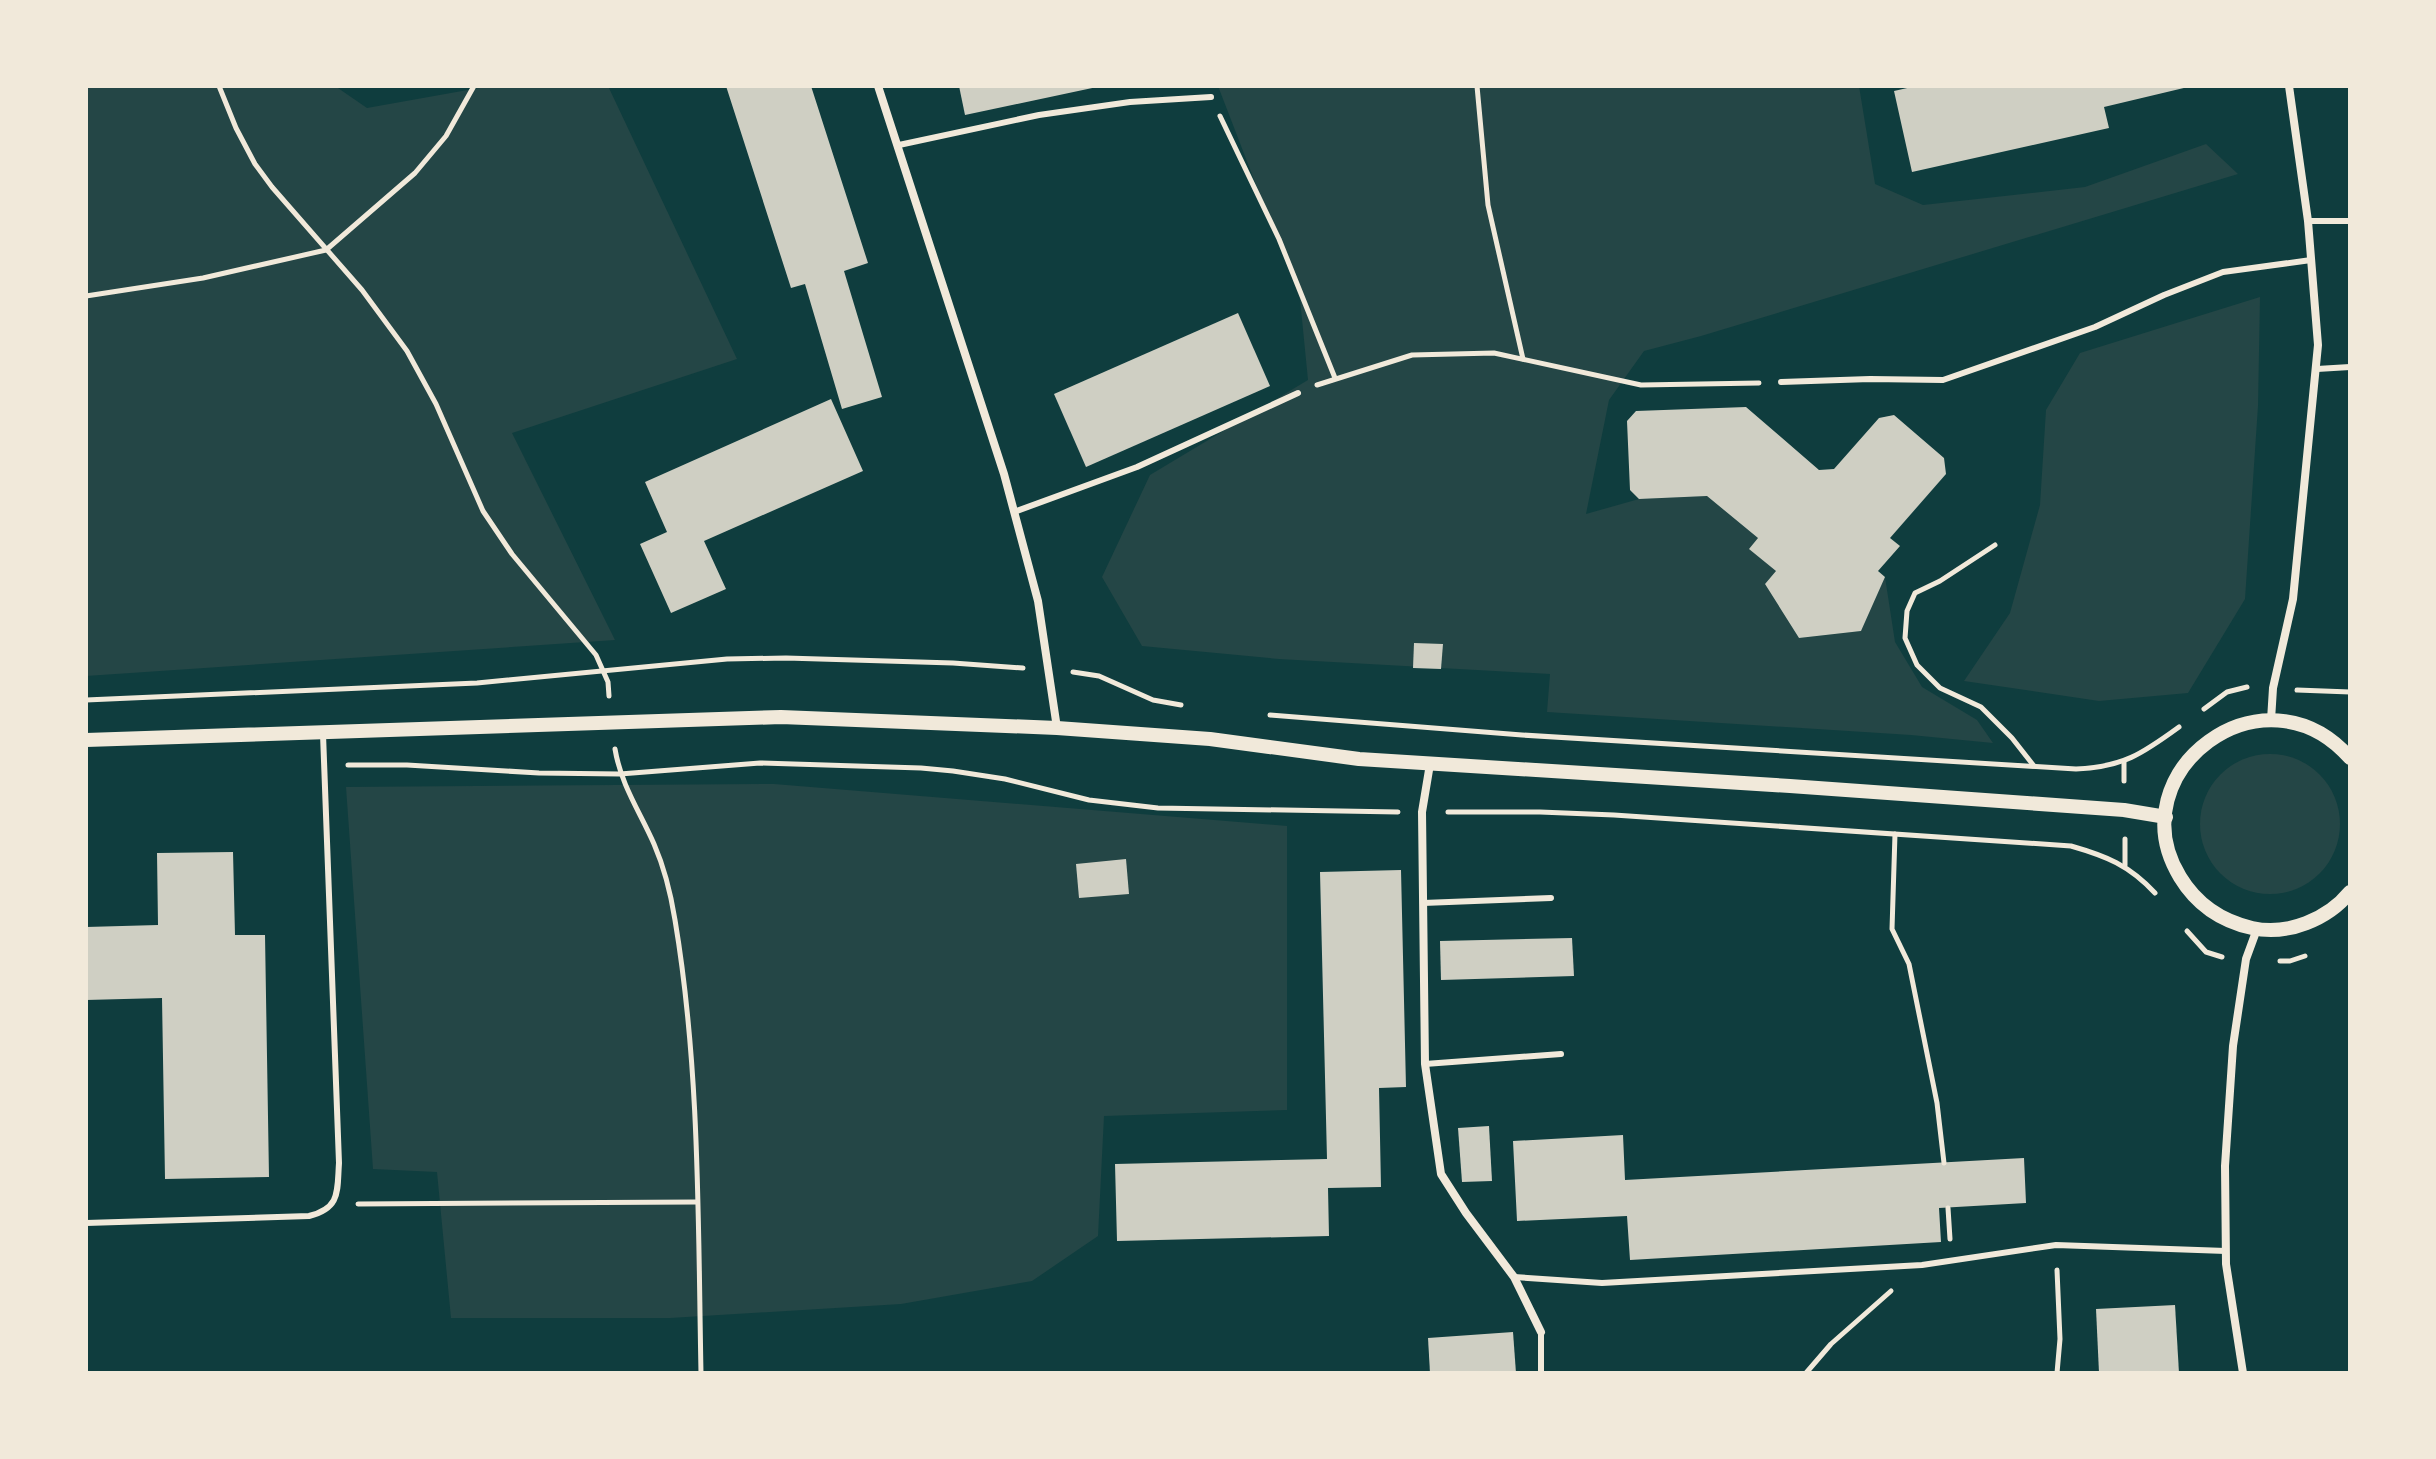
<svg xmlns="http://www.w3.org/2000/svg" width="2436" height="1459" viewBox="0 0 2436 1459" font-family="Roboto,sans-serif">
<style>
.green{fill:#244646}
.building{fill:#cfcfc3}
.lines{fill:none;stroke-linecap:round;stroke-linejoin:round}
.path{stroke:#f1e9da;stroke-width:5}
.service{stroke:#f1e9da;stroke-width:6}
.minor{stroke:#f1e9da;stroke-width:8}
.tertiary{stroke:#f1e9da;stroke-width:14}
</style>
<rect width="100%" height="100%" fill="#0f3d3e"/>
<!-- green -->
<g class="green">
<polygon points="86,86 335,86 367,108 490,86 608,86 737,359 512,433 615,640 86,676"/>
<polygon points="1218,86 1859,86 1875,184 1923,205 2085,187 2206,144 2238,174 1701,336 1644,351 1609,400 1586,514 1639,499 1707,496 1758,538 1750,549 1776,571 1765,584 1799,638 1861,631 1885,577 1895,642 1922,687 1977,720 1993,743 1911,735 1547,712 1550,674 1279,659 1142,646 1102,577 1150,475 1308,380 1300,299"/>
<polygon points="2260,297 2258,406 2245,599 2188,693 2099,701 1964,681 2010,613 2040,505 2046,410 2080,353"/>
<circle cx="2270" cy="824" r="70"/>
<polygon points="774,784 1287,826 1287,1110 1104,1116 1098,1236 1032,1281 901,1304 670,1318 451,1318 437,1172 373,1169 346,787"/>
</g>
<!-- building -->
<g class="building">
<polygon points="726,86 811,86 868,263 844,271 882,397 842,409 805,284 791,288"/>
<polygon points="959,86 1097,86 1097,87 965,115"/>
<polygon points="1916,86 2188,86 2188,87 2104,107 2109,128 1912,172 1894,91"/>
<polygon points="1238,313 1270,386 1086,467 1054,394"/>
<polygon points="831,399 863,471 704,541 726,589 671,613 640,544 667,532 645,482"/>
<polygon points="1746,407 1819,470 1834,469 1879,418 1894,415 1944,458 1946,474 1890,538 1900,546 1878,571 1885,577 1861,631 1799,638 1765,584 1776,571 1749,549 1758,538 1707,496 1639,499 1630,490 1627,421 1636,411"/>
<polygon points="1414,643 1443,644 1441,669 1413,668"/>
<polygon points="233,852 235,935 265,935 269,1177 165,1179 162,998 86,1000 86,927 158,925 157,853"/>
<polygon points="1126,859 1129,894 1079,898 1076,864"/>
<polygon points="1401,870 1406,1087 1379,1088 1381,1187 1328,1188 1329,1236 1117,1241 1115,1164 1327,1159 1320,872"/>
<polygon points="1572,938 1574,976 1441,980 1440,941"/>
<polygon points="1489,1126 1492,1181 1462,1182 1458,1128"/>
<polygon points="1623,1135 1625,1180 2024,1158 2026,1203 1939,1208 1941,1242 1630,1260 1627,1216 1517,1221 1513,1141"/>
<polygon points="2175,1305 2179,1373 2099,1373 2096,1309"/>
<polygon points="1513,1332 1516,1373 1430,1373 1428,1338"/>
</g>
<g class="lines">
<!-- path -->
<g class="path">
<polyline points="219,86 236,128 255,164 272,187 362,290 407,351 436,404 483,511 512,554 596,655 608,682 609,696"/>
<polyline points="1477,86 1488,205 1523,359"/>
<polyline points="1220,116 1279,239 1335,378"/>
<polyline points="86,296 203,278 326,250 415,173 446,136 474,86"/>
<polyline points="1317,385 1412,355 1494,353 1641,385 1759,383"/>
<polyline points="1995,545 1940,581 1915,593 1907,611 1905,638 1917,665 1940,688 1981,707 2012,738 2034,766"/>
<polyline points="1073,672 1099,676 1153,700 1181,705"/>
<polyline points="2297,690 2350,692"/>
<polyline points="86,700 477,683 727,659 786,658 953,663 1023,668"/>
<polyline points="2204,709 2227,692 2247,687"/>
<path d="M1270,715L1522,735L2076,769C2123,767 2142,754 2179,727"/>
<path d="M615,749C621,785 640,812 654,844C664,867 671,895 675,920C700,1069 698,1222 701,1373"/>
<polyline points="2124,762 2124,781"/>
<polyline points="348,765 407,765 539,773 620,774 760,763 921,768 953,771 1005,779 1089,800 1158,808 1398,812"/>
<path d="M1448,812H1540L1614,815L2071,846C2106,856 2129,865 2155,893"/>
<polyline points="1895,834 1892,929 1909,964 1937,1103 1944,1163"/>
<polyline points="2125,839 2125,865"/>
<polyline points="2187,931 2206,952 2222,957"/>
<polyline points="2280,961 2290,961 2305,956"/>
<polyline points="358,1204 697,1202"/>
<polyline points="1948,1208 1950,1239"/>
<polyline points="1806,1373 1831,1344 1891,1291"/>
<polyline points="2057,1373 2060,1339 2057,1270"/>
</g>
<!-- service -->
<g class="service">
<polyline points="899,145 1039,115 1130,102 1211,97"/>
<polyline points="2308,221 2350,221"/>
<polyline points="2317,369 2350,367"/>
<polyline points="1781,382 1870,379 1943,380 2095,327 2164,295 2223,272 2311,260"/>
<polyline points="1014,512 1137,467 1298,393"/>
<polyline points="1423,903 1551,898"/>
<polyline points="1425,1064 1561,1054"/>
<path d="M86,1223L309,1216C341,1208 337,1191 339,1163L323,734"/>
<polyline points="1514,1277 1602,1283 1922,1265 2056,1245 2226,1251"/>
<polyline points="1541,1332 1541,1373"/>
</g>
<!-- minor -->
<g class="minor">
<polyline points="878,86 1004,474 1038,601 1057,728"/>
<polyline points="2271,720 2273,688 2293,599 2318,345 2308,221 2289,86"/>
<polyline points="1430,764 1422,812 1425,1064 1441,1174 1466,1213 1514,1277 1541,1332"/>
<polyline points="2243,1373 2226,1264 2225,1166 2233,1046 2246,959 2257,929"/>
</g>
<!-- tertiary -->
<g class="tertiary">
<polyline points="86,740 781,717 1057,728 1210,739 1359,759 1790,786 2124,810 2166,817"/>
<path d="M2350,758C2264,660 2116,772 2180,877C2197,905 2221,921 2252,928C2288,936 2328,919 2350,892"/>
</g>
</g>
<!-- border -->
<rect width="2436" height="1459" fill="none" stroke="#f1e9da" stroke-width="176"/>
</svg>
